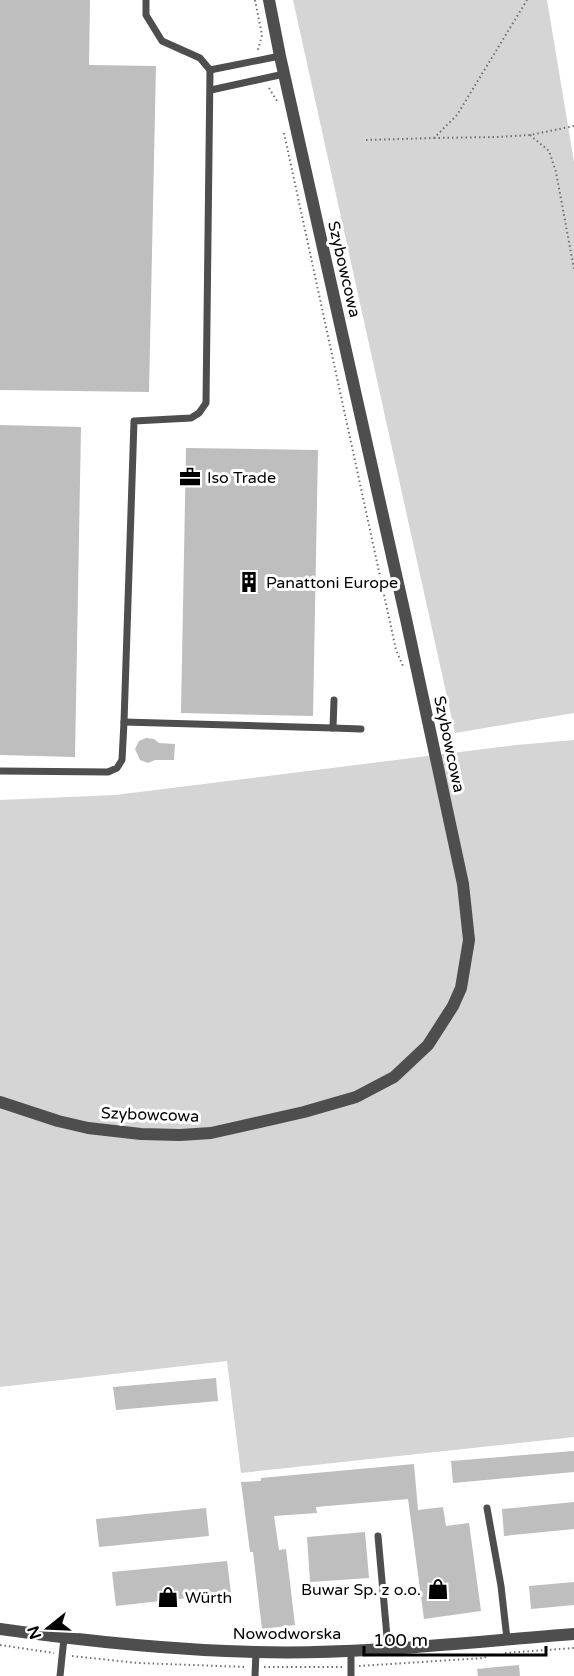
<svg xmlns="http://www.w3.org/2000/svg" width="574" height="1676" viewBox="0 0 574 1676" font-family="'Varela Round',sans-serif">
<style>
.green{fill:#d5d5d5}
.building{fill:#bebebe}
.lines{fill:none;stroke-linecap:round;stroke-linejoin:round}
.path{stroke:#707070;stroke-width:2;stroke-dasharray:1.5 3;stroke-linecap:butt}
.service{stroke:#4e4e4e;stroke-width:7}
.minor{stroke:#4e4e4e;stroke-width:12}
.tertiary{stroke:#4e4e4e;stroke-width:12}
.labels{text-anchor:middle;stroke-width:6;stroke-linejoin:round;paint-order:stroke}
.street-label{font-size:16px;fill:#000;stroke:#fff}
.poi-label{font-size:16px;fill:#000;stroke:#fff;text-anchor:start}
</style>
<rect width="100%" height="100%" fill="#fff"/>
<!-- green -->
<g class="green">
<polygon points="293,0 547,0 574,162 574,713 455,733"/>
<polygon points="574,740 574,1437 241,1473 227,1361 0,1387 0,800 115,795 516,745"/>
</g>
<!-- building -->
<g class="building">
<polygon points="0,0 90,0 89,65 156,66 149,392 0,390"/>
<polygon points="0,425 81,427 75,757 0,755"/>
<polygon points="186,448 318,450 313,716 181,713"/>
<polygon points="146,738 154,739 159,743 175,744 174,760 155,760 148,763 140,760 135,749 139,741"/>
<polygon points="216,1378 218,1401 116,1410 113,1387"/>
<polygon points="574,1451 574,1472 453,1483 451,1461"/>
<polygon points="414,1464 418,1510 443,1507 446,1526 469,1523 481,1611 424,1619 408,1499 316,1507 317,1513 274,1516 279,1550 286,1549 295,1625 262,1629 253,1552 250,1552 241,1482 261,1481 261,1478"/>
<polygon points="574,1502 574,1529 504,1536 502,1509"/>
<polygon points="206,1508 209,1536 99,1547 96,1519"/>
<polygon points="365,1532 369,1578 310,1582 307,1537"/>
<polygon points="227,1561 231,1593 116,1606 112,1572"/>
<polygon points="574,1582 574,1605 531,1609 529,1586"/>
<polygon points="519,1665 520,1676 478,1676 477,1669"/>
</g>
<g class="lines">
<!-- path -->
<g class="path">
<polyline points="255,0 262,35 258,50"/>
<polyline points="269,88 277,101"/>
<polyline points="284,133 396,650 403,666"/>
<polyline points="530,135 549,151 556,172 574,269"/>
<polyline points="434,138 497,137 530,135 574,126"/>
<polyline points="366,140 434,138 457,115 527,0"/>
<polyline points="0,1645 54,1653"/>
<polyline points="505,1653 574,1648"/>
<polyline points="72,1656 138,1663 246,1667"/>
<polyline points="359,1666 484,1658 490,1654"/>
<polyline points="264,1667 342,1667"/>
</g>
<!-- service -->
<g class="service">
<polyline points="210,70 280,56"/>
<polyline points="211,90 284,74"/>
<polyline points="124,722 333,728 334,700"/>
<polyline points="333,728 361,729"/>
<polyline points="0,771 108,772 117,768 122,760 124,722 134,421 191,418 199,413 206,403 210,70 200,58 162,41 146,15 146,0"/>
<polyline points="487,1508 501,1586 507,1639"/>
<polyline points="378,1536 388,1648"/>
<polyline points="60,1676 64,1638"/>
<polyline points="255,1676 256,1652"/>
<polyline points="351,1676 351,1649"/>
</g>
<!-- minor -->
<polyline class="minor" points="0,1102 58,1121 88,1128 141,1134 180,1135 211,1133 304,1112 356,1097 394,1077 428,1045 453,1006 461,988 469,940 463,884 406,619 280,56 269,0"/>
<!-- tertiary -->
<path class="tertiary" d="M0,1629C84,1641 169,1650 255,1652C361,1655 468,1642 574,1634"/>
</g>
<!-- icons -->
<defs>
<symbol id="office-bare" viewBox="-9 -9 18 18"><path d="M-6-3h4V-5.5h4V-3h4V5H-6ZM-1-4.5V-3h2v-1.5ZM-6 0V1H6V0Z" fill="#000" stroke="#fff" stroke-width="2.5" paint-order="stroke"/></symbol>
<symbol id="building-bare" viewBox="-9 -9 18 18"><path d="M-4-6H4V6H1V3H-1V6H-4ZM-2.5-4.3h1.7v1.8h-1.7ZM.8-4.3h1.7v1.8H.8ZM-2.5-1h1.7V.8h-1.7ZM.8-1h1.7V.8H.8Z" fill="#000" stroke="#fff" stroke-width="2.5" paint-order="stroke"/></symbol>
<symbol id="shop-bare" viewBox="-9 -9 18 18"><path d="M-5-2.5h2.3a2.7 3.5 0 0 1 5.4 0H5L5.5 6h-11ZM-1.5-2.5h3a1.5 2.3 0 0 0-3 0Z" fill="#000" stroke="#fff" stroke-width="2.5" paint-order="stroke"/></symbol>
</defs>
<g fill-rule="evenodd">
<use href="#office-bare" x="175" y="462" width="30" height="30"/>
<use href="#building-bare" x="234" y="567" width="30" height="30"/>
<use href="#shop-bare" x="423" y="1574" width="30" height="30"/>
<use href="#shop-bare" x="153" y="1582" width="30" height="30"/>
</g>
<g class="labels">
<!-- street labels -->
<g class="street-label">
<text transform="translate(345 269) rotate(77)" y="6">Szybowcowa</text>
<text transform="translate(450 744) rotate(78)" y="6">Szybowcowa</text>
<text transform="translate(150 1114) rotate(2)" y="6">Szybowcowa</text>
<text x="287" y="1639">Nowodworska</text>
</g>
<!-- poi labels -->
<g class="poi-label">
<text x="207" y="483">Iso Trade</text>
<text x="266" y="588">Panattoni Europe</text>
<text x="421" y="1595" text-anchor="end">Buwar Sp. z o.o.</text>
<text x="185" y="1603">Würth</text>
</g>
</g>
<!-- north arrow -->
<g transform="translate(48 1628) rotate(252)" stroke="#ffffff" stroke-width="4.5" paint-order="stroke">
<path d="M0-4.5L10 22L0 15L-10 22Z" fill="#000000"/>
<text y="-9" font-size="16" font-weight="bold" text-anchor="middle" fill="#000000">N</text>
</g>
<!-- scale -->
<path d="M364 1646v9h182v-9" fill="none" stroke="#000000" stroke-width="3"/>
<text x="373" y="1646" font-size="18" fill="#000000" stroke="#ffffff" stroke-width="4.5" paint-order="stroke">100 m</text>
</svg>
